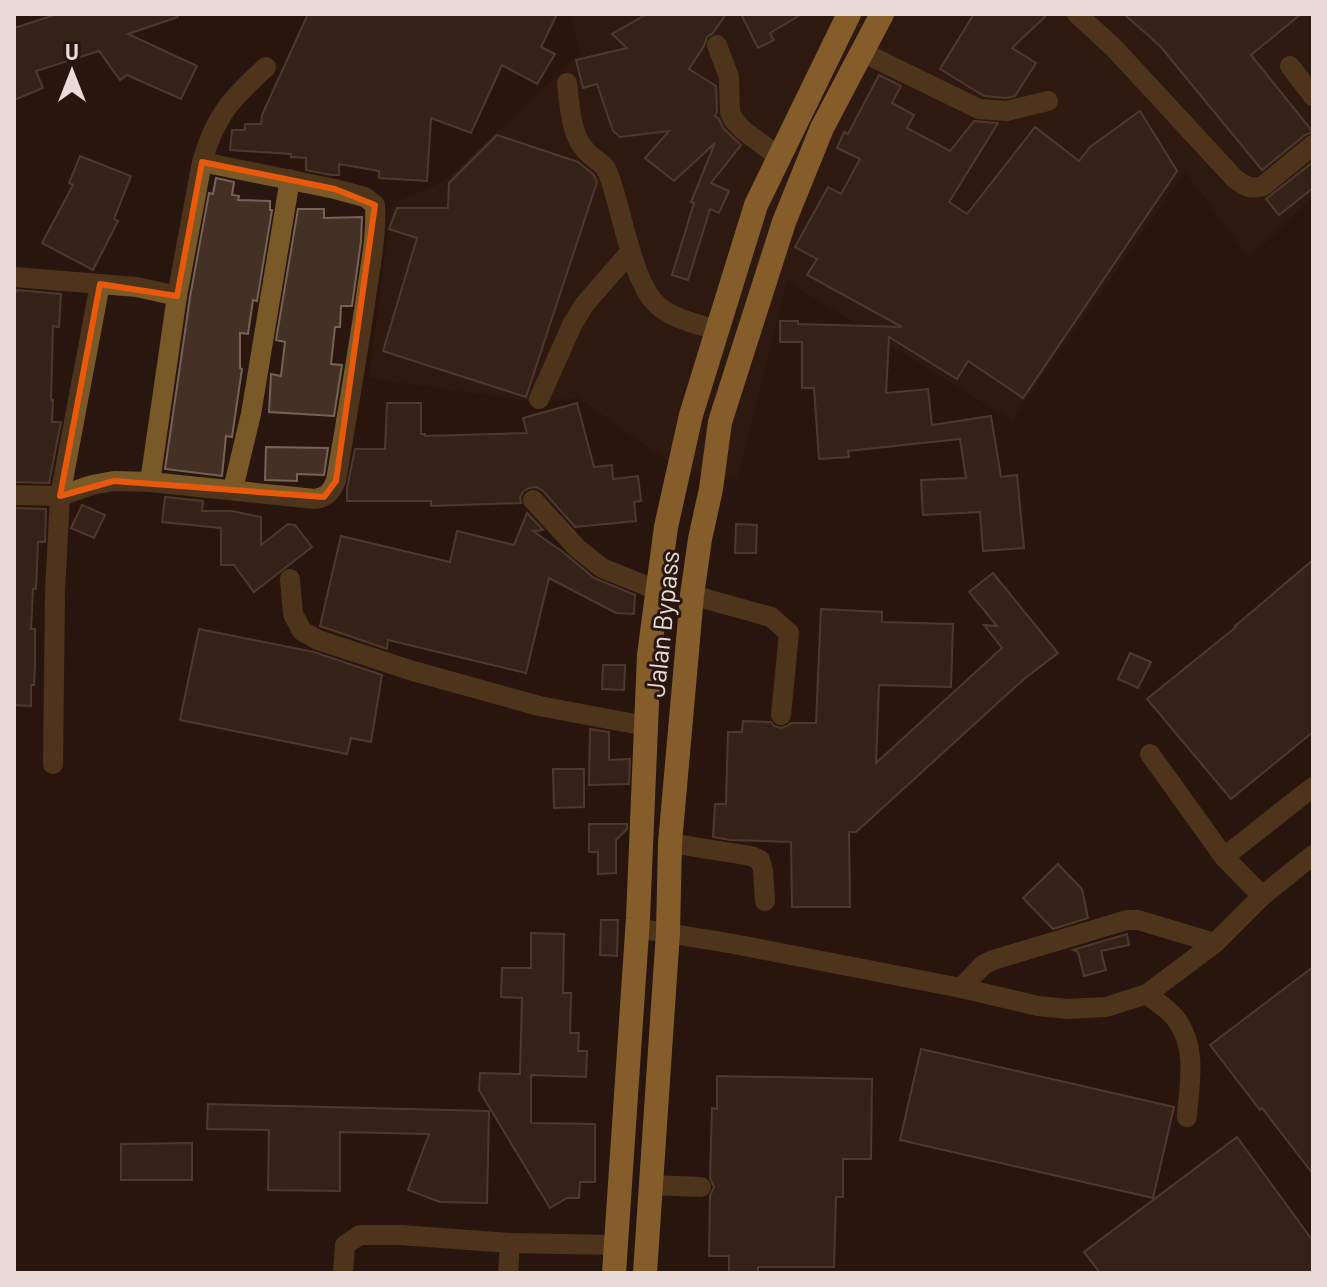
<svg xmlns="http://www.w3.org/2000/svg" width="1327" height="1287" viewBox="0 0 1327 1287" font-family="Barlow,sans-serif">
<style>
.built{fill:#361e15}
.building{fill:#433126;stroke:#776356;stroke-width:2}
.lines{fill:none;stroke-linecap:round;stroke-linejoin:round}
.minor{stroke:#7a5928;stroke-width:20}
.highway{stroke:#f7b44d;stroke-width:24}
.marked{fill:none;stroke:#e8590c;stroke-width:6;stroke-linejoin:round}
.labels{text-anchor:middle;stroke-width:6;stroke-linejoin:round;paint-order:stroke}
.street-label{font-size:26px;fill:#e9dbd7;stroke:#28160f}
</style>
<rect width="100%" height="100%" fill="#28160f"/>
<!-- built -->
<polygon class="built" points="570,14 1313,14 1313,196 1249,258 1185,171 1012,420 787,281 737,480 679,469 577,397 543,403 369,378 392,204 444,181 581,53"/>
<!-- building -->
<g class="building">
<polygon points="58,14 178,14 178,17 128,34 197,66 181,99 127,75 120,80 99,51 36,71 43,88 14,100 14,28"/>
<polygon points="308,14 557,14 541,47 555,54 537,84 502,65 471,133 431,118 427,181 379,178 379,171 339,164 339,175 331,175 306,170 306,158 291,157 291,154 230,150 232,130 245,130 245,124 261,124 262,115"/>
<polygon points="647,14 726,14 713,33 707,37 704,46 689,69 716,86 717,112 715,116 719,119 723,128 741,145 711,183 729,191 719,213 710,209 688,280 672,275 694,203 691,202 715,143 674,181 645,158 669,131 620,137 613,131 597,84 583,88 576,60 627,48 612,34"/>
<polygon points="741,14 802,14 770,33 774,40 758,48"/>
<polygon points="974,14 1048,14 1012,48 1036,63 1015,96 1006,98 984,96 940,69"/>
<polygon points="1124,14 1301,14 1251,55 1313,132 1305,135 1262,170 1160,46"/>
<polygon points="879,75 901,86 892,103 914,115 907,128 950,151 974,121 998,123 949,202 967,214 1035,127 1079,161 1090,147 1140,111 1177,171 1023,398 968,361 957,379 889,337 886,393 928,389 932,425 991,416 1001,477 1017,475 1024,548 983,551 980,512 923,515 921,480 966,478 960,439 848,451 849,457 819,459 814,388 802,388 802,342 780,342 780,321 798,321 798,324 902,327 807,275 817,259 795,247 828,187 841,194 860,159 837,148 844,132 848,134"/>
<polygon points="497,135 578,162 594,175 597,182 526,397 383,351 417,238 389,229 397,208 448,208 449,183"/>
<polygon points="80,156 131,176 114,219 118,221 93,270 42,243 73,185 69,183"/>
<polygon points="1313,162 1313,188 1279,215 1266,199"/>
<polygon points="216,178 234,182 232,195 239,196 238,200 270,201 270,210 272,210 257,301 253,300 248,334 240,333 240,368 242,369 232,437 226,436 222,476 165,469 190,297 209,193 213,194"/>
<polygon points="298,209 324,209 324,218 362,217 361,241 352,306 341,306 340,327 335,327 331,364 342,365 334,416 269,412 271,374 281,376 285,342 276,340"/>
<polygon points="17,290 61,294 59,327 53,326 51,400 53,400 52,422 61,422 49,483 14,482 15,439 14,439 14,295"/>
<polygon points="387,403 421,403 421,434 425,434 425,436 527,433 523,418 577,403 594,467 612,465 613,479 638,476 641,501 634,502 636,521 575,527 543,491 536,487 529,488 524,491 520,497 521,503 431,506 431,501 347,501 347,488 355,449 385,449"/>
<polygon points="266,447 328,448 324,475 297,474 297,481 265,480"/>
<polygon points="165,497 203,501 202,511 232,511 261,517 261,545 288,524 295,525 312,547 254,592 234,565 221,565 221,528 162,522"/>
<polygon points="82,505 105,515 94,538 71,528"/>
<polygon points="14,508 46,509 45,542 38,542 36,589 33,589 31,629 35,629 35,667 34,685 31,685 31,706 14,705"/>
<polygon points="527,513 543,530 533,531 563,552 594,578 635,595 634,614 616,613 549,578 526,673 388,640 387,649 320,626 341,536 450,562 457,531 514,545"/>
<polygon points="736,524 757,525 756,553 735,553"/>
<polygon points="1313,560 1313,732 1231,799 1147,699 1236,627 1235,626"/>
<polygon points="993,573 1058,653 1024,679 856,832 849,832 850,907 792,907 791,842 730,840 713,837 715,804 726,804 728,732 742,732 743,721 771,722 774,726 781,728 787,726 791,723 816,723 821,609 882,612 882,622 953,624 951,687 879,685 876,763 1002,648 984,625 997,626 969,592"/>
<polygon points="199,629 314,652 382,675 371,742 351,738 347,754 180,720"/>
<polygon points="1130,653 1151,662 1138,688 1118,679"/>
<polygon points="603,665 625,665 624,690 602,689"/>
<polygon points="590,729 609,732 609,760 630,759 629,784 589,785"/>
<polygon points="553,769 584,769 584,807 554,808"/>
<polygon points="589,824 627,824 627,829 616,840 616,873 598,874 598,852 589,852"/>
<polygon points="1058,864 1082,889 1088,918 1053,929 1023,898"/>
<polygon points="601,920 618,920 617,956 600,955"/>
<polygon points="531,933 564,934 563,993 571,993 570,1033 579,1033 578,1051 587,1051 586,1077 531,1075 531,1123 595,1124 595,1182 580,1182 579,1198 567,1198 550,1208 479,1090 480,1073 520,1074 522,998 501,997 502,968 531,968"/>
<polygon points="1127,934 1129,945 1101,951 1106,970 1084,976 1078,952 1073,950"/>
<polygon points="1313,967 1313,1174 1262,1108 1260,1110 1210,1045"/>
<polygon points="921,1049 1174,1107 1153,1198 900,1140"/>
<polygon points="717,1076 872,1079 871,1159 843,1159 843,1197 836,1197 834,1267 758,1267 758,1273 729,1273 729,1256 709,1256 710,1196 714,1187 710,1178 712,1108 717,1109"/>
<polygon points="208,1104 489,1111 487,1203 440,1202 408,1190 429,1134 340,1132 340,1191 268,1190 269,1130 207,1129"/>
<polygon points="1237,1137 1313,1241 1313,1273 1100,1273 1084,1252"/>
<polygon points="192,1143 192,1180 121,1180 121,1144"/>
</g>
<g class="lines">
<!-- minor -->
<g class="minor">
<path d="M1077,14L1114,48L1235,179C1245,186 1251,190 1263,186L1313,145"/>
<polyline points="717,45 729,77 730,112 733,119 743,130 779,157"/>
<polyline points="862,52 979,109 1007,111 1048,101"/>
<polyline points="1290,66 1313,96"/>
<path d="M567,83C570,106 570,135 587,152C594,160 604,162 608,173C622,207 632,288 661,308C677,320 698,324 717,330"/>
<polyline points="14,277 100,284"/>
<polyline points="539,399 572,325 584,305 631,251"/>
<path d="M150,482L177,296L202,162C215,116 231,99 266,67"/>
<polyline points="233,489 251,414 290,179"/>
<path d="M14,495L60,496L92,485L114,481L150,482L315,499C327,497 331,492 336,481C346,422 356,363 365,304C369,271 377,238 375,205L365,197L335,189L202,162"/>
<polyline points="533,500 577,548 602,568 657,590"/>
<polyline points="290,579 293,614 302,631 318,640 413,671 539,706 646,726"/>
<polyline points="692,595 771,617 789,633 781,715"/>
<polyline points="1150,754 1224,857 1262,896"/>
<polyline points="53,764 55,593 60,496 100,284 137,287 177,296"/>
<polyline points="670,843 751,856 760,860 763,870 765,901"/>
<polyline points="1224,857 1313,787"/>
<polyline points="637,928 734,944 961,988 1038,1006 1068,1009 1106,1007 1147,994 1215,943 1262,896 1313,855"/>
<polyline points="961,988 983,965 993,960 1127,920 1138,920 1215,943"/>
<path d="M1147,994C1156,1002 1169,1009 1176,1019C1198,1048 1189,1084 1187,1117"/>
<polyline points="651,1185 701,1187"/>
<polyline points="343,1273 345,1245 360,1235 400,1235 510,1243 616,1245"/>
<polyline points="508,1273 510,1243"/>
</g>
<!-- highway -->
<g class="highway">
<polyline points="614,1273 638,918 649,655 666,527 691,415 756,205 849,14"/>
<polyline points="645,1273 668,932 670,843 692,595 700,539 711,489 720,422 784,222 822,128 882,14"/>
</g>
</g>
<!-- marked area -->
<path d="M0 0H1327V1287H0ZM202,162L335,189L375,205L336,481L324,497L114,481L60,496L100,284L177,296Z" fill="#28160f" fill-opacity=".55" fill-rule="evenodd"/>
<path class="marked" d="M202,162L335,189L375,205L336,481L324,497L114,481L60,496L100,284L177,296Z"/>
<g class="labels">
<!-- street labels -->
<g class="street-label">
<text transform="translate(663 624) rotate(-84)" y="9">Jalan Bypass</text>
</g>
</g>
<!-- border -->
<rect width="1327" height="1287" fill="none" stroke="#e9dbd7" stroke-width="32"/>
<!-- north arrow -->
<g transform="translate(72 72)" stroke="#28160f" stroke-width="6" paint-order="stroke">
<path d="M0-6L14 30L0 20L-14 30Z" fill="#e9dbd7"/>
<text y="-12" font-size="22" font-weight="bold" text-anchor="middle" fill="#e9dbd7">U</text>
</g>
</svg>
